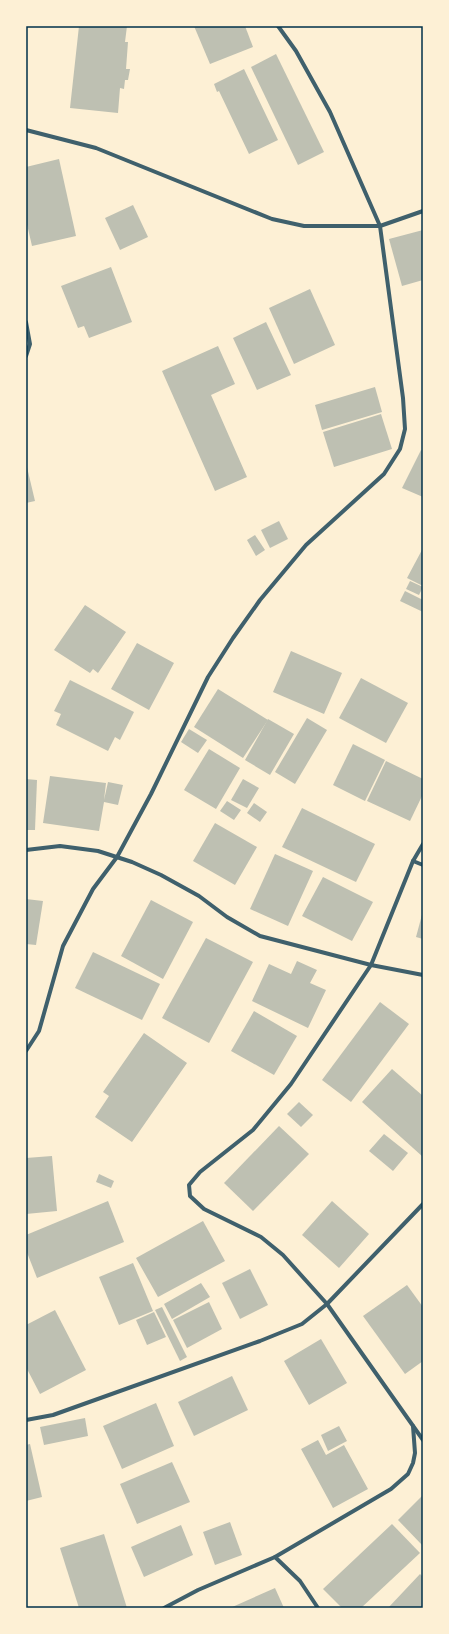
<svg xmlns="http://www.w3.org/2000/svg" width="449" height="1634" viewBox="0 0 449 1634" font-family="'Titillium Web',sans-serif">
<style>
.building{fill:#bec0b2}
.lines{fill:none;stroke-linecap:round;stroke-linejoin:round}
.minor{stroke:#3f606c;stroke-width:4}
.neatline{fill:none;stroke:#003049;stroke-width:1.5}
</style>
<rect width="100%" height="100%" fill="#fdf0d5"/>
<!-- building -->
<g class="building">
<polygon points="79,26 127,26 125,42 128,42 126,69 130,69 128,80 125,80 124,89 120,88 118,113 70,108"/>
<polygon points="194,26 245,26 253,47 210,64"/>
<polygon points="276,54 324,152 298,165 251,67"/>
<polygon points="244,69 278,140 249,154 219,91 217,92 214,84"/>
<polygon points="59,159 76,236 32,246 26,220 26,167"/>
<polygon points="133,205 148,237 120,250 105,218"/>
<polygon points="423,230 423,280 402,286 389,239"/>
<polygon points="111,267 132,322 89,338 84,326 78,328 61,286"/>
<polygon points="310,289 335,345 294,364 269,308"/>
<polygon points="266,322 291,375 257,390 233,338"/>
<polygon points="218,346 235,384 211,395 247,477 215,491 162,371"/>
<polygon points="375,387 382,412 322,430 315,405"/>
<polygon points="381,414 392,449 334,467 323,432"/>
<polygon points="421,450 423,451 423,497 402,488"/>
<polygon points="26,463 35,501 26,503"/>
<polygon points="279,521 288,539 270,548 261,530"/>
<polygon points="255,535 265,550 256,556 247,540"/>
<polygon points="423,548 423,586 407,578"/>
<polygon points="410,581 423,587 419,595 406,589"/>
<polygon points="405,591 423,600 423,612 400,601"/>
<polygon points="85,605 126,632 98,673 93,669 90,673 54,650"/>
<polygon points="137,643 174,663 149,710 111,689"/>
<polygon points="291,651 342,673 324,714 273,692"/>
<polygon points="361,678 408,703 386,743 339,718"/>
<polygon points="70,680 134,712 120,740 115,737 108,751 56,725 61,714 54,711"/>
<polygon points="218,689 268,720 243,758 194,727"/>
<polygon points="307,718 327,730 295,784 275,772"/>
<polygon points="268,719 294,734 270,775 245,760"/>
<polygon points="189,729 207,740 198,753 181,742"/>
<polygon points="353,744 385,760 365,801 333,785"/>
<polygon points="209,749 240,768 216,809 184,790"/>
<polygon points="386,761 423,779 423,794 410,821 367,801"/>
<polygon points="50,776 106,783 104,800 108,782 123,785 118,805 104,802 99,831 43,823"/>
<polygon points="26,779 37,780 35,830 26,830"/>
<polygon points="243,779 259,788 247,808 231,800"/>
<polygon points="227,801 241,810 234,820 220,811"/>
<polygon points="254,803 267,812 260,822 247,813"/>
<polygon points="302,808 375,844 356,882 282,847"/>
<polygon points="215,823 257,847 235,885 193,861"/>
<polygon points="275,854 313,871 288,926 250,909"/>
<polygon points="323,877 373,902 352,941 302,916"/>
<polygon points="26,899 43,901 36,945 26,944"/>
<polygon points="151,900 193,922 163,979 121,956"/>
<polygon points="423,911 423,939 416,937"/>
<polygon points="206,938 253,962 209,1043 162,1018"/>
<polygon points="93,952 160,984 142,1020 75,988"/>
<polygon points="297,961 317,970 310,983 326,990 308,1028 252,1001 269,964 291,974"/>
<polygon points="380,1002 409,1024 351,1102 322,1080"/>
<polygon points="254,1011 297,1036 274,1075 231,1051"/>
<polygon points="144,1033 187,1063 132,1142 95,1117 109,1096 103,1092"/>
<polygon points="392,1069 423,1096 423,1157 362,1102"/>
<polygon points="299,1102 313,1115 301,1127 287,1114"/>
<polygon points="279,1126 309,1154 253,1211 224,1183"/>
<polygon points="384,1134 408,1153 393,1171 369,1151"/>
<polygon points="52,1156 57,1211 26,1214 26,1158"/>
<polygon points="99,1174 114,1181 111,1188 96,1182"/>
<polygon points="108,1201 124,1242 37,1278 26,1250 26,1235"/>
<polygon points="332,1201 369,1234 339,1268 302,1235"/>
<polygon points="203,1221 225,1261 158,1297 136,1258"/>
<polygon points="133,1263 153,1311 119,1325 99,1277"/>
<polygon points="250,1269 268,1305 240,1319 222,1283"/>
<polygon points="201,1283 210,1297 172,1319 164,1304"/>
<polygon points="407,1285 423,1307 423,1361 405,1374 363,1316"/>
<polygon points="209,1302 222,1329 187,1348 173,1320"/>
<polygon points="162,1307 187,1357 180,1361 155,1310"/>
<polygon points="55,1310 86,1370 40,1394 26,1367 26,1325"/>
<polygon points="154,1312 166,1337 147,1345 136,1320"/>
<polygon points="321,1339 347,1383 309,1405 284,1361"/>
<polygon points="232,1376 248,1410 194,1436 178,1402"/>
<polygon points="156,1403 174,1446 122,1469 103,1426"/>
<polygon points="85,1418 88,1436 44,1445 40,1427"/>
<polygon points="339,1426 347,1441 328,1451 321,1435"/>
<polygon points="318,1440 326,1455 344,1445 368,1489 333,1508 301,1449"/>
<polygon points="30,1444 42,1497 26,1501 26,1445"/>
<polygon points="172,1462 190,1502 137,1524 120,1484"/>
<polygon points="423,1495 423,1546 398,1520"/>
<polygon points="230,1522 242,1555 215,1565 203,1532"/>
<polygon points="392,1524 420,1553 361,1608 342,1608 323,1589"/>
<polygon points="181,1525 193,1555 144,1577 131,1547"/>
<polygon points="104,1534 127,1608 79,1608 60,1548"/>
<polygon points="420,1574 423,1577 423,1608 388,1608"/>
<polygon points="275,1588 284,1608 230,1608"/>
</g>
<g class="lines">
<!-- minor -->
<g class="minor">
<polyline points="26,130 96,148 272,219 304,226 380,226 423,211"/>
<polyline points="26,322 30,344 26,356"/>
<polyline points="423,844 413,861 371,965 291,1084 253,1130 200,1172 189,1185 190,1196 204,1209 261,1237 283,1255 327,1304 423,1440"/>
<polyline points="26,850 60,846 98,851 132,862 161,875 199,896 227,917 260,936 371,965 423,975"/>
<polyline points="413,861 423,865"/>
<polyline points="26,1051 39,1031 63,946 93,889 117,857 151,794 208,677 233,638 260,600 306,545 384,474 400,449 405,429 403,398 380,226 330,112 296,51 278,26"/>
<polyline points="26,1420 53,1415 260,1341 302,1324 327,1304 423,1204"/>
<polyline points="275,1557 300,1581 318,1608"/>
<polyline points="164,1608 198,1590 275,1557 391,1489 408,1474 413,1463 415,1453 413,1426"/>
</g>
</g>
<!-- border -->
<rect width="449" height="1634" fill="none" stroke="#fdf0d5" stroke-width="54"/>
<rect x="27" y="27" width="395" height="1580" class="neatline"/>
</svg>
